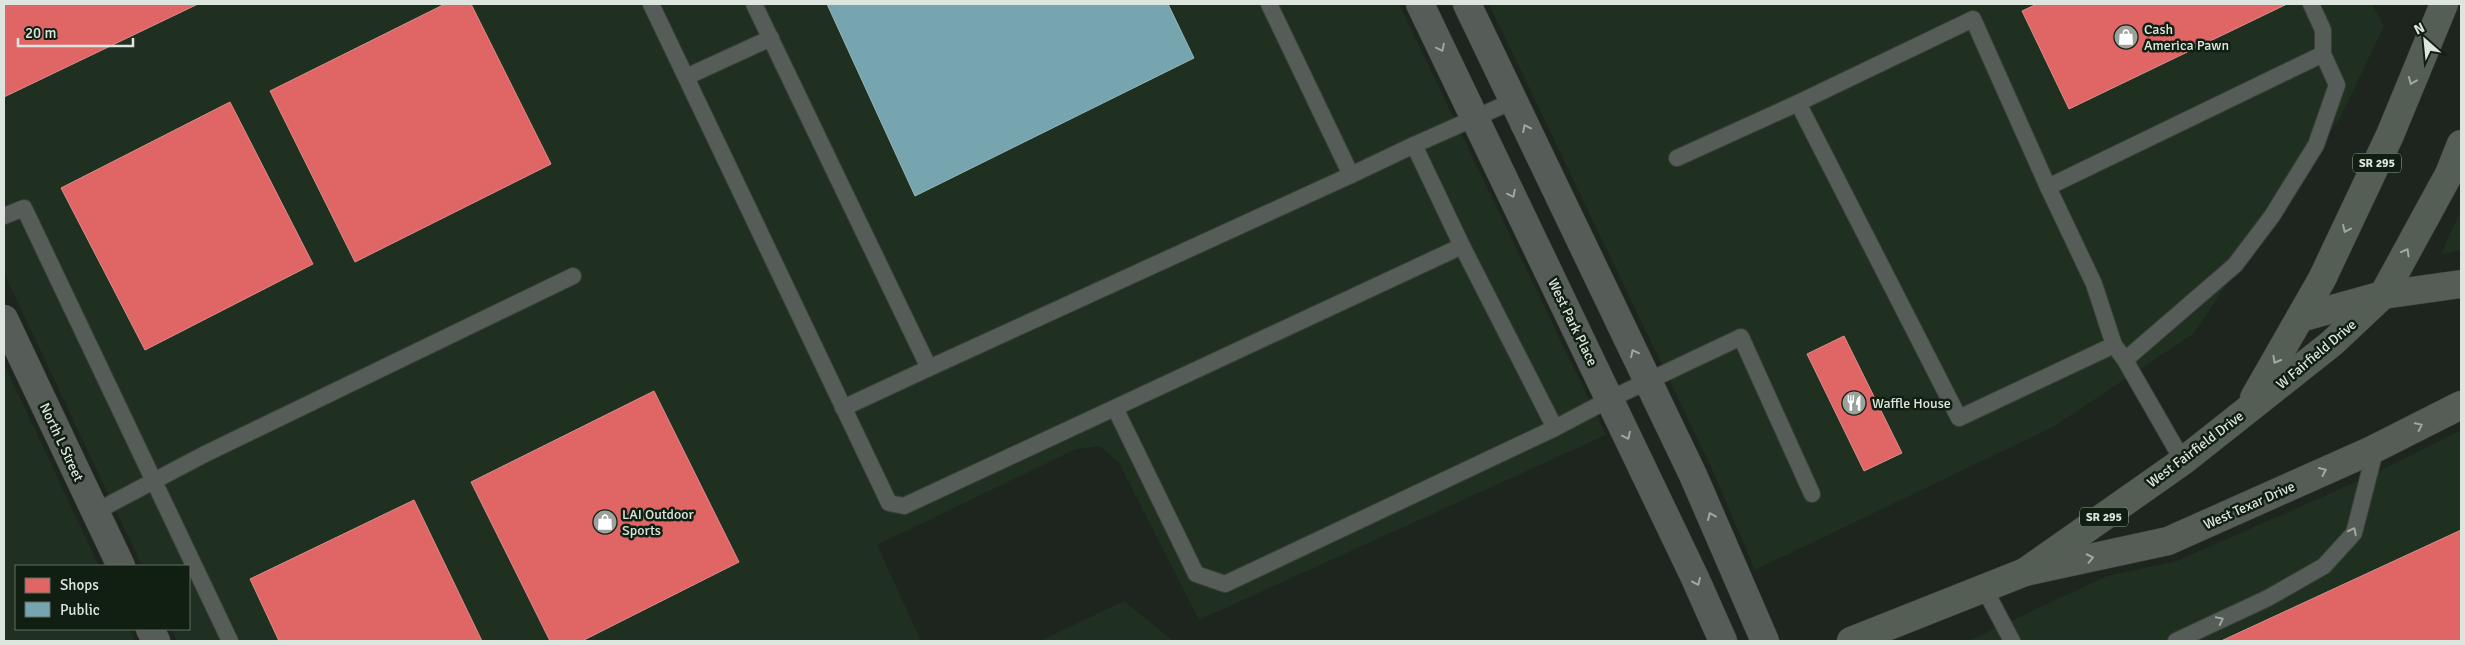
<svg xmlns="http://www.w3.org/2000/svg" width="2465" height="645" viewBox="0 0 2465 645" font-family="Signika,sans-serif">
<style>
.built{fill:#1f3021}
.shops{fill:#e06666;stroke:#df8c8a}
.public{fill:#76a5af;stroke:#95b8bd}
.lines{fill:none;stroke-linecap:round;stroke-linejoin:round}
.service-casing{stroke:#3b403b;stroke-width:18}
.minor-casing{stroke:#3b403b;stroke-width:29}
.secondary-casing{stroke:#3b403b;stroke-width:29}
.primary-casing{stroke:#3b403b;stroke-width:29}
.service{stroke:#565c57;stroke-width:16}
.minor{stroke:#565c57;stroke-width:28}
.secondary{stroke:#555d56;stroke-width:28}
.primary{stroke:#545e55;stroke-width:28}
.oneway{stroke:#a0a8a1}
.oneway2{stroke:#9fa9a0}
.labels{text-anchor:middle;stroke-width:5;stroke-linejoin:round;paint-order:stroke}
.shield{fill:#111f13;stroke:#a0aaa1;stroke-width:1}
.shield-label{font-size:12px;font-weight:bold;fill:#dde6de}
.poi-label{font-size:14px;fill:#dde6de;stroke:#111f13;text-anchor:start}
.street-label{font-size:14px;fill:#dde6de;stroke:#111f13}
</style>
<rect width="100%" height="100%" fill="#1e241e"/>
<!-- built -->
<g class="built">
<polygon points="4,4 1399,4 1606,435 1199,620 1118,461 1099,446 1074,450 877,545 921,641 177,641 172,629 189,629 189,566 142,566 4,273"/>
<polygon points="1489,4 2372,4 2384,26 2341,116 2193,334 2053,427 1755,570 1711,467"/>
<polygon points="2461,210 2461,250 2441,254"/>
<polygon points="4,364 99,566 16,566 16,629 129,629 135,641 4,641"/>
<polygon points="2461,430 2461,641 1968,641 2107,576 2177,561 2365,478"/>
<polygon points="1124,601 1173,641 1040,641"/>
</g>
<!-- shops -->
<g class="shops">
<polygon points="4,4 198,4 4,97"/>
<polygon points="445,4 471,4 551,164 355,262 270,91"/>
<polygon points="2037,4 2287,4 2069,109 2022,11"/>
<polygon points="230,102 313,264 145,350 61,188"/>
<polygon points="1844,336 1902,453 1864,471 1807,354"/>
<polygon points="654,391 739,562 582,641 550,641 471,482"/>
<polygon points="414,500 482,641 279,641 250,579"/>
<polygon points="2461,530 2461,641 2221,641"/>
</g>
<!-- public -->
<polygon class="public" points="827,4 1168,4 1194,58 915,196"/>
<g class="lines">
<defs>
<g id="service">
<polyline points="651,4 889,503 904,506 1462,246"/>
<polyline points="754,4 929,368 843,408"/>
<polyline points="1269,4 1351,175 1414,145"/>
<polyline points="2311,4 2323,30 2323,54"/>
<polyline points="686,77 771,38"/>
<polyline points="1513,101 1414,145 1462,246 1555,428 1610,399 1741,337 1812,494"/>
<polyline points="1798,103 1959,418 2114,345"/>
<polyline points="1677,158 1798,103 1973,19 2048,187"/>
<polyline points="4,216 24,208 230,641"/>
<polyline points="2125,360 2114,345 2094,284 2048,187 2323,54 2337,85 2316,145 2272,216 2235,265 2125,360 2183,461"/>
<polyline points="929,368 1351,175"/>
<polyline points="1115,408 1196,574 1225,584 1555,428"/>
<polyline points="95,512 205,454 573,276"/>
<polyline points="1984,588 2012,641"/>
<polyline points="2176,641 2268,598 2324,566 2354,533 2376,447"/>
</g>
<g id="minor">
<polyline points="1420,4 1695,578 1723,641"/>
<polyline points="1467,4 1693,475 1765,641"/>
<polyline points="4,319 121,566"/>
<polyline points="150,629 156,641"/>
</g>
<g id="secondary">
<polyline points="2300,318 2383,295 2461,284"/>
<polyline points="2025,572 2168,541 2372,450 2461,405"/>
</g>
<g id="primary">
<polyline points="2254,398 2322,279 2390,135 2444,4"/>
<polyline points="1851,641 2025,572 2183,461 2332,343 2383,295 2449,174 2461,144"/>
</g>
</defs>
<!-- service casing -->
<use href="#service" class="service-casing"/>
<!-- minor casing -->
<use href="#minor" class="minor-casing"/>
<!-- secondary casing -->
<use href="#secondary" class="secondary-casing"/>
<!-- primary casing -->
<use href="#primary" class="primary-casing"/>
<!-- service -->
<use href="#service" class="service"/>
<!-- minor -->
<use href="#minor" class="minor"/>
<!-- secondary -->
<use href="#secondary" class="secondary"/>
<!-- primary -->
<use href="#primary" class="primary"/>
</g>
<!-- one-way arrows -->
<defs><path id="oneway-chevron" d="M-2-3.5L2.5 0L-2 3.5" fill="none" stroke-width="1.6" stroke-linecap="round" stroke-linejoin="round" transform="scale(1.25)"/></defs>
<g class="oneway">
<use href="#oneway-chevron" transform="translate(1441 48) rotate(64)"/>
<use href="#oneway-chevron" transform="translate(1526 128) rotate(-116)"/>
<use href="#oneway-chevron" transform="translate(1512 194) rotate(64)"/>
<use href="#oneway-chevron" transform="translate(1634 353) rotate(-116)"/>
<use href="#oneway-chevron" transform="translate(2419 426) rotate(-26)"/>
<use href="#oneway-chevron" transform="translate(1627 436) rotate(64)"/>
<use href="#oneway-chevron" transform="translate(2323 471) rotate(-24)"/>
<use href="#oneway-chevron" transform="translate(1711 516) rotate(-113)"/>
<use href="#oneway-chevron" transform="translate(2353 531) rotate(-63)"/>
<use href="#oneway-chevron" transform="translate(2090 558) rotate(-12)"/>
<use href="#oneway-chevron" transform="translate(1697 582) rotate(66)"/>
<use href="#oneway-chevron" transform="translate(2220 620) rotate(-26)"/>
</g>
<g class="oneway2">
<use href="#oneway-chevron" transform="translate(2412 81) rotate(112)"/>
<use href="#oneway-chevron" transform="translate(2346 229) rotate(115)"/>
<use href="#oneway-chevron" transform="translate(2406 252) rotate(-61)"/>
<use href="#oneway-chevron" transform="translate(2276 360) rotate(120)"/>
</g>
<!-- icons -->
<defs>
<symbol id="shop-disc" viewBox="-11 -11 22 22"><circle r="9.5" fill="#9aa29b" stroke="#111f13"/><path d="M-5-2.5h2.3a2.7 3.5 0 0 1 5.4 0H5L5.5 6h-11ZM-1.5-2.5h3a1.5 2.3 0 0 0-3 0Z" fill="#fff"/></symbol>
<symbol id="restaurant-disc" viewBox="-11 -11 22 22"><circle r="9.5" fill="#9aa29b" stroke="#111f13"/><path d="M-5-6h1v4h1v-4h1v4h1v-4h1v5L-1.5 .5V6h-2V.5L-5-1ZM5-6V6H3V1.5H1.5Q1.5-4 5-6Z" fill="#fff"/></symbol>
</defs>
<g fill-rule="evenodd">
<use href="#shop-disc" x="2112" y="23" width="28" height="28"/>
<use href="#restaurant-disc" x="1840" y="389" width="28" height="28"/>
<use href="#shop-disc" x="591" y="508" width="28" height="28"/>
</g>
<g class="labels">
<!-- shield labels -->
<g class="shield">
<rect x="2353" y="153.5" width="48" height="19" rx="4"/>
<rect x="2080" y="507.5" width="48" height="19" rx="4"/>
</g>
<g class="shield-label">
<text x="2377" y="167">SR 295</text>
<text x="2104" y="521">SR 295</text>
</g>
<!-- poi labels -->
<g class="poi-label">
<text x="2144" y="34">Cash<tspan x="2144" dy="16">America Pawn</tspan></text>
<text x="1872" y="408">Waffle House</text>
<text x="622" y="519">LAI Outdoor<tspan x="622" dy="16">Sports</tspan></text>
</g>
<!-- street labels -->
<g class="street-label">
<text transform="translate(1573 322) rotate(64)" y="5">West Park Place</text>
<text transform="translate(2316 354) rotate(-40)" y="5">W Fairfield Drive</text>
<text transform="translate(62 442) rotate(65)" y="5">North L Street</text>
<text transform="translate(2195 449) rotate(-37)" y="5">West Fairfield Drive</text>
<text transform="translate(2249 505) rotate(-24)" y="5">West Texar Drive</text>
</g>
</g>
<!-- border -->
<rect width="2465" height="645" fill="none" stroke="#dde6de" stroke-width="10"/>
<!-- legend -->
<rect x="15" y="565" width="175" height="65" fill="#111f13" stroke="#636f64"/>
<rect x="25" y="578" width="25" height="15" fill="#e06666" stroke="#636f64"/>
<text x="60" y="590" font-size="15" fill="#dde6de">Shops</text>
<rect x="25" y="602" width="25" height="15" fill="#76a5af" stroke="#636f64"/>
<text x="60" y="615" font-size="15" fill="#dde6de">Public</text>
<!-- north arrow -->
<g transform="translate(2425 40) rotate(333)" stroke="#111f13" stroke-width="4" paint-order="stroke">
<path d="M0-4L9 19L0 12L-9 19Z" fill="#dde6de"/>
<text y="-8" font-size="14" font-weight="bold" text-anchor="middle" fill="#dde6de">N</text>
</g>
<!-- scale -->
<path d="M18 38v8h115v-8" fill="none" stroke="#dde6de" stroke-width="2.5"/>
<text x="25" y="38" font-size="15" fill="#dde6de" stroke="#111f13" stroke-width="4" paint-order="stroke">20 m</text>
</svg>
